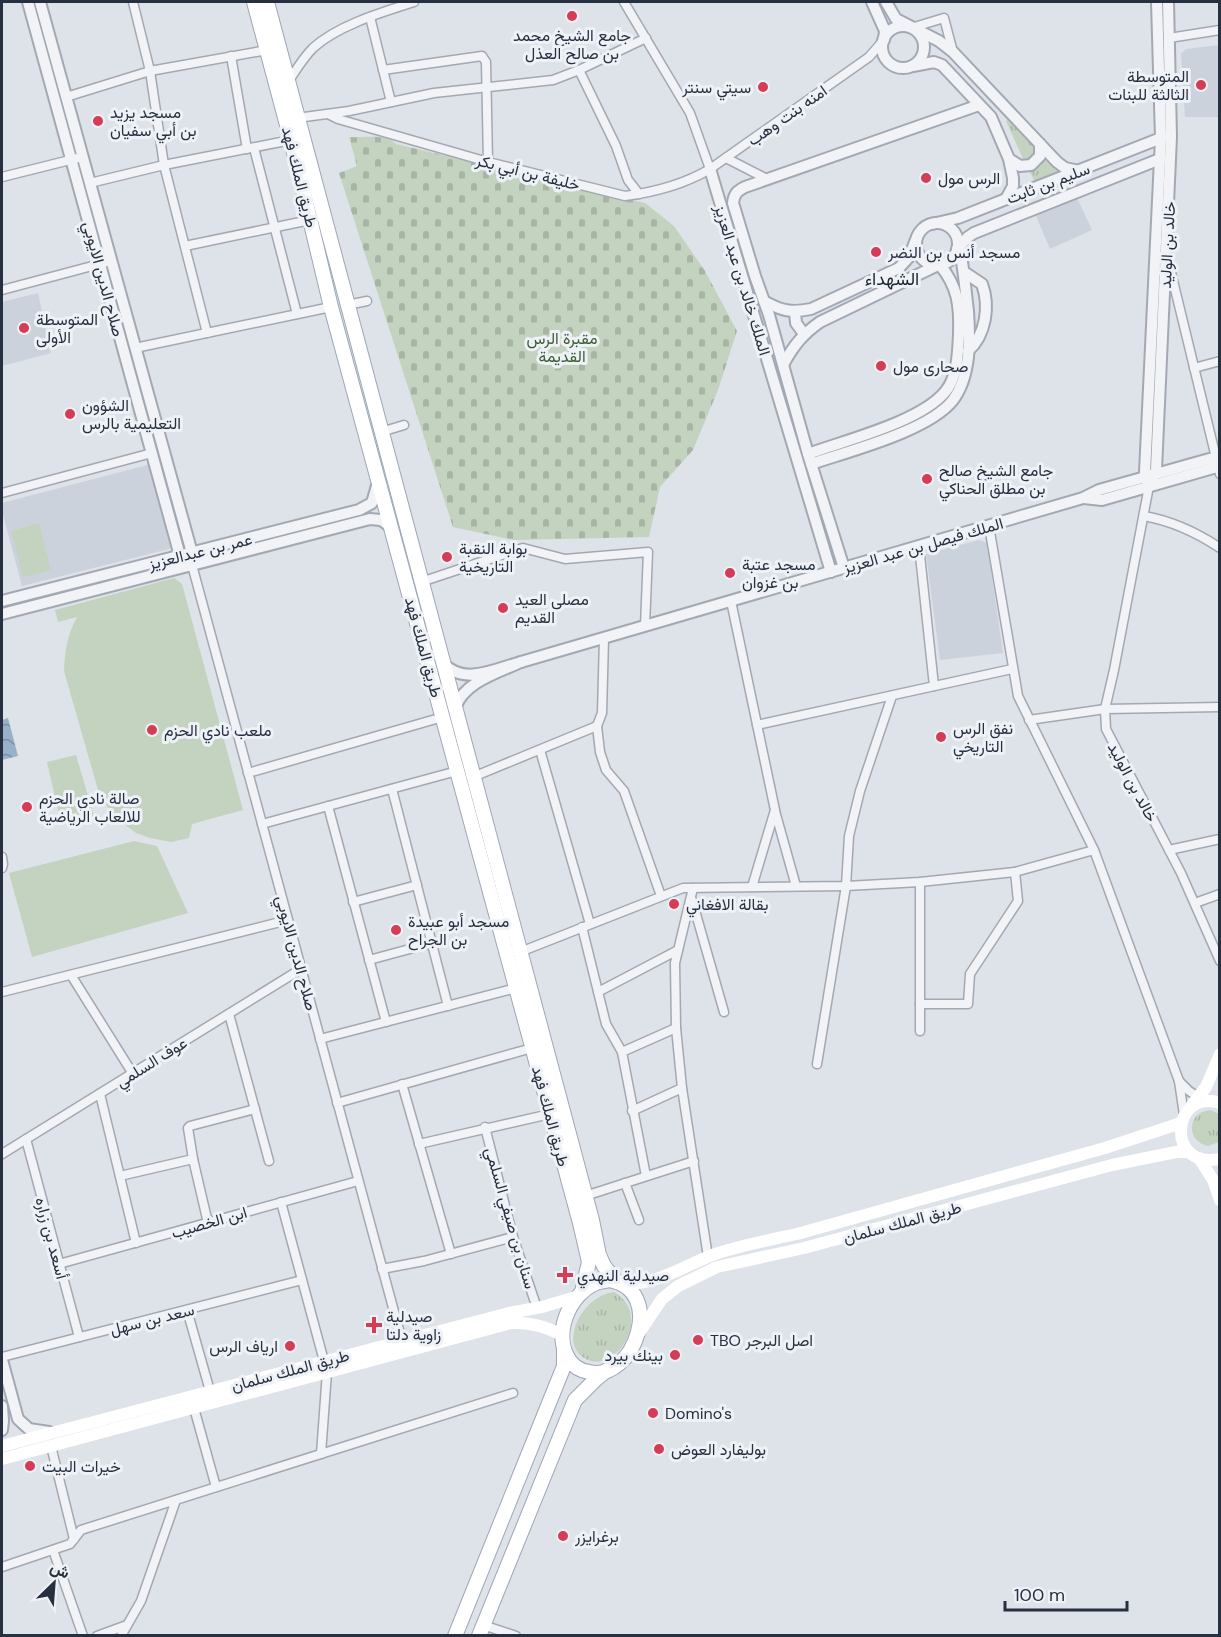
<svg xmlns="http://www.w3.org/2000/svg" width="1221" height="1637" viewBox="0 0 1221 1637" font-family="'DM Sans',Vazirmatn,sans-serif">
<style>
.built{fill:#ccd2db}
.grass{fill:url(#grass-tufts)}
.cemetery{fill:url(#cemetery-stones)}
.green{fill:#c4d3bf}
.water{fill:url(#water-waves)}
.lines{fill:none;stroke-linecap:round;stroke-linejoin:round}
.minor-casing{stroke:#a3a9b3;stroke-width:11}
.tertiary-casing{stroke:#a3a9b3;stroke-width:14}
.primary-casing{stroke:#9da7b5;stroke-width:16}
.minor{stroke:#f1f3f7;stroke-width:8}
.tertiary{stroke:#f1f3f7;stroke-width:10}
.secondary{stroke:#fff;stroke-width:12}
.primary{stroke:#fff;stroke-width:14}
.poi-dot{fill:#d43d55;stroke:#eef1f6;stroke-width:2}
.labels{text-anchor:middle;stroke-width:6;stroke-linejoin:round;paint-order:stroke}
.poi-label{font-size:16px;fill:#273040;stroke:#eef1f6;text-anchor:start}
.street-label{font-size:16px;fill:#273040;stroke:#eef1f6}
.park-label{font-size:16px;fill:#3c5d33;stroke:#eef1f6}
.neighbourhood-label{font-size:18px;fill:#192131;stroke:#eef1f6}
</style>
<defs>
<pattern id="grass-tufts" width="24" height="20" patternUnits="userSpaceOnUse" patternTransform="scale(1.5)"><rect width="24" height="20" fill="#c4d3bf"/><path d="M3 7l-1-3M5 7V3M7 7l1-3M15 17l-1-3M17 17v-4M19 17l1-3" fill="none" stroke="#a8b5a5"/></pattern>
<pattern id="cemetery-stones" width="16" height="16" patternUnits="userSpaceOnUse" patternTransform="scale(1.5)"><rect width="16" height="16" fill="#c4d3bf"/><path d="M2 7V4a2 2 0 0 1 4 0v3zM10 15v-3a2 2 0 0 1 4 0v3z" fill="#a8b5a5"/></pattern>
<pattern id="water-waves" width="16" height="10" patternUnits="userSpaceOnUse" patternTransform="scale(1.5)"><rect width="16" height="10" fill="#98b1ca"/><path d="M0 5q4-4 8 0t8 0" fill="none" stroke="#7c90a5"/></pattern>
</defs>
<rect width="100%" height="100%" fill="#dee2e9"/>
<!-- built -->
<g class="built">
<polygon points="1219,45 1219,117 1185,117 1181,54 1186,49"/>
<polygon points="1077,198 1092,230 1050,249 1036,216"/>
<polygon points="38,293 51,353 2,366 2,302"/>
<polygon points="151,464 173,548 22,586 2,511 2,503"/>
<polygon points="979,540 987,543 1003,653 940,660 926,554"/>
</g>
<!-- grass -->
<g class="grass">
<polygon points="1010,119 1039,150 1035,159 1024,161 1006,121"/>
<polygon points="1043,158 1061,174 1036,184 1027,166 1034,169 1041,165"/>
<path d="M1211,1110L1219,1114V1142L1208,1146C1185,1141 1187,1111 1211,1110Z"/>
<path d="M614,1292C654,1315 616,1375 586,1359C580,1356 576,1351 574,1345C569,1322 592,1294 614,1292Z"/>
</g>
<!-- cemetery -->
<path class="cemetery" d="M349,137C363,138 386,133 396,144L645,203L674,226L705,271L737,331L718,390L693,450L660,487L649,537L514,540L453,527L339,173L357,166Z"/>
<!-- green -->
<g class="green">
<polygon points="39,523 51,570 23,577 11,531"/>
<path d="M174,578L182,584L243,810L192,824L189,838L171,842L150,838L136,833L112,815L98,790L64,671C65,649 67,636 77,617L58,622L55,610Z"/>
<polygon points="76,755 94,816 61,823 47,762"/>
<polygon points="134,841 157,846 188,913 32,957 9,873"/>
</g>
<!-- water -->
<polygon class="water" points="8,718 18,756 2,760 2,720"/>
<g class="lines">
<defs>
<g id="minor">
<polyline points="133,2 150,71 164,165 207,333"/>
<polyline points="624,2 690,113 710,169"/>
<polyline points="370,17 391,102"/>
<polyline points="911,28 944,18 953,52"/>
<polyline points="1169,38 1220,30"/>
<polyline points="231,56 247,149"/>
<polyline points="383,70 482,56 486,62 488,162"/>
<polyline points="579,70 616,146 628,180 639,194"/>
<path d="M288,82C296,70 303,58 313,48C338,25 383,12 414,2"/>
<polyline points="66,97 150,71 267,50"/>
<path d="M328,114L338,119L488,162L625,196C656,192 683,185 710,169L869,57L883,41"/>
<polyline points="297,118 349,111 434,93 553,80 579,70 646,38"/>
<polyline points="254,148 297,314"/>
<polyline points="726,158 767,179"/>
<polyline points="2,177 82,157"/>
<polyline points="90,183 164,165 291,140"/>
<polyline points="185,246 310,220"/>
<polyline points="1168,260 1220,474"/>
<polyline points="2,290 111,261"/>
<polyline points="347,305 367,301"/>
<polyline points="135,348 331,307"/>
<polyline points="1194,368 1220,361"/>
<polyline points="381,432 404,425"/>
<polyline points="1149,486 1114,670 1105,709 1106,729 1181,873 1220,961"/>
<polyline points="2,493 152,453"/>
<path d="M1144,516C1172,521 1196,532 1220,548"/>
<polyline points="989,526 1018,696 1094,850 1179,1081"/>
<polyline points="919,546 934,686"/>
<polyline points="192,565 402,1341"/>
<polyline points="421,582 523,548 565,559 648,552 645,626"/>
<polyline points="731,601 775,810 752,887"/>
<polyline points="604,638 602,713 597,726 600,752 606,770 624,791 661,896"/>
<polyline points="1029,720 1105,709 1220,707"/>
<polyline points="757,725 1012,669"/>
<polyline points="540,750 590,924"/>
<polyline points="248,773 443,717"/>
<polyline points="473,777 597,726"/>
<polyline points="392,789 448,1006"/>
<polyline points="328,806 386,1022"/>
<polyline points="775,811 796,886"/>
<polyline points="262,824 457,771"/>
<polyline points="1169,850 1220,839"/>
<polyline points="2,857 3,864 2,868"/>
<polyline points="693,888 675,963 676,1028 682,1088 708,1257"/>
<polyline points="692,900 724,1012"/>
<polyline points="353,902 417,885"/>
<polyline points="1195,903 1220,894"/>
<polyline points="582,927 606,1024 622,1052 646,1176"/>
<polyline points="520,952 683,888 846,886 920,882 1015,872 1094,850"/>
<polyline points="369,960 432,943"/>
<polyline points="71,975 133,1074"/>
<polyline points="2,992 288,920"/>
<polyline points="598,992 678,950"/>
<polyline points="920,1004 968,1004 970,974 1018,901 1015,872"/>
<polyline points="229,1014 269,1161"/>
<polyline points="920,1031 920,882"/>
<polyline points="320,1039 516,988"/>
<polyline points="622,1052 676,1028"/>
<polyline points="817,1064 846,886 849,836 860,791 892,696"/>
<polyline points="402,1084 451,1254"/>
<polyline points="100,1094 136,1243"/>
<polyline points="337,1103 532,1048"/>
<polyline points="632,1111 682,1088"/>
<polyline points="1184,1115 1179,1081 1189,1091 1203,1100"/>
<polyline points="485,1127 513,1237 537,1308"/>
<polyline points="26,1139 79,1337"/>
<polyline points="419,1144 550,1114"/>
<polyline points="2,1154 301,969"/>
<polyline points="193,1159 188,1128 190,1126 255,1109"/>
<polyline points="120,1176 193,1159 208,1223"/>
<polyline points="625,1183 639,1220"/>
<polyline points="585,1196 694,1161"/>
<polyline points="281,1202 324,1361"/>
<polyline points="59,1264 358,1181"/>
<polyline points="382,1269 424,1261 513,1237"/>
<polyline points="187,1310 210,1391"/>
<polyline points="2,1357 302,1280"/>
<polyline points="194,1408 216,1487"/>
<polyline points="51,1446 74,1539"/>
<polyline points="321,1454 327,1372"/>
<polyline points="53,1550 83,1636"/>
<polyline points="2,1567 70,1544 81,1530 513,1393"/>
<polyline points="483,1625 516,1636"/>
<polyline points="97,1636 127,1625"/>
<polyline points="121,1636 141,1601 176,1500"/>
</g>
<g id="tertiary">
<polyline points="28,2 180,556"/>
<polyline points="40,2 192,553"/>
<polyline points="872,2 885,31 884,40"/>
<polyline points="886,2 896,19 939,41 953,52 1057,162 1065,168 1079,171"/>
<circle cx="903" cy="47" r="21"/>
<polyline points="913,66 934,62 942,65 991,117 1009,159 1013,178 1013,186 1006,199"/>
<polyline points="1009,159 1020,166 1031,165 1040,156 1040,144"/>
<polyline points="710,169 831,572"/>
<circle cx="937" cy="244" r="21"/>
<polyline points="932,224 958,218 1161,138"/>
<polyline points="957,249 968,237 974,233 1160,159"/>
<path d="M964,272L982,284C990,306 986,335 968,351"/>
<path d="M764,301C782,311 791,313 811,309L899,268L909,257L917,237"/>
<polyline points="795,312 796,323 804,334"/>
<path d="M784,363C794,345 803,334 820,322L938,265"/>
<path d="M808,454C846,440 920,422 945,392C958,377 958,352 959,334C960,306 958,287 940,265"/>
<path d="M811,464C849,451 929,431 953,400C971,376 970,339 968,311C965,288 964,265 958,242"/>
<polyline points="1148,483 1145,472 1161,138 1157,2"/>
<polyline points="1149,486 1156,470 1171,137 1168,2"/>
<polyline points="1084,498 1102,500 1220,466"/>
<path d="M844,568L808,454L769,315L755,276L733,203C734,194 737,191 745,187L979,105"/>
<polyline points="2,601 359,510 372,503 378,482"/>
<polyline points="2,614 370,519 381,520 391,527"/>
<polyline points="521,662 1083,498 1099,490 1220,456"/>
<path d="M443,663C464,686 495,669 521,662C497,673 464,682 455,708"/>
<polyline points="2,1360 18,1419 29,1429 49,1432"/>
<polyline points="2,1406 3,1421 2,1430"/>
</g>
<g id="primary">
<polyline points="254,2 291,140 331,307 580,1223 589,1262 582,1292"/>
<polyline points="267,2 592,1220 599,1255 604,1266 617,1282"/>
<path d="M609,1280C667,1289 634,1383 589,1372C582,1371 575,1368 570,1361C552,1336 568,1295 596,1283C600,1282 605,1281 609,1280Z"/>
<polyline points="455,1636 564,1366 564,1350"/>
<polyline points="479,1636 575,1400 596,1379 607,1370"/>
</g>
</defs>
<!-- minor casing -->
<use href="#minor" class="minor-casing"/>
<!-- tertiary casing -->
<use href="#tertiary" class="tertiary-casing"/>
<!-- primary casing -->
<use href="#primary" class="primary-casing"/>
<!-- minor -->
<use href="#minor" class="minor"/>
<!-- tertiary -->
<use href="#tertiary" class="tertiary"/>
<!-- secondary -->
<g class="secondary">
<path d="M1220,1103C1172,1087 1164,1170 1220,1159"/>
<polyline points="1192,1105 1206,1087 1220,1054"/>
<polyline points="1199,1158 1213,1180 1220,1200"/>
<path d="M622,1283C655,1287 685,1265 715,1254C742,1245 769,1240 797,1234L1105,1148L1181,1123"/>
<polyline points="639,1333 662,1299 678,1286 717,1267 804,1248 1112,1165 1176,1152 1189,1152"/>
<polyline points="2,1446 509,1313 542,1307 579,1296"/>
<path d="M2,1459L511,1323C530,1322 545,1326 562,1335"/>
</g>
<!-- primary -->
<use href="#primary" class="primary"/>
</g>
<!-- markers -->
<g class="poi-dot">
<circle cx="572" cy="16" r="6"/>
<circle cx="1201" cy="85" r="6"/>
<circle cx="763" cy="87" r="6"/>
<circle cx="98" cy="121" r="6"/>
<circle cx="926" cy="178" r="6"/>
<circle cx="876" cy="252" r="6"/>
<circle cx="24" cy="328" r="6"/>
<circle cx="881" cy="366" r="6"/>
<circle cx="70" cy="414" r="6"/>
<circle cx="927" cy="479" r="6"/>
<circle cx="447" cy="557" r="6"/>
<circle cx="730" cy="573" r="6"/>
<circle cx="503" cy="608" r="6"/>
<circle cx="152" cy="730" r="6"/>
<circle cx="941" cy="737" r="6"/>
<circle cx="27" cy="807" r="6"/>
<circle cx="674" cy="904" r="6"/>
<circle cx="396" cy="930" r="6"/>
<path d="M562 1266h6v6h6v6h-6v6h-6v-6h-6v-6h6z"/>
<path d="M371 1316h6v6h6v6h-6v6h-6v-6h-6v-6h6z"/>
<circle cx="698" cy="1340" r="6"/>
<circle cx="290" cy="1346" r="6"/>
<circle cx="675" cy="1355" r="6"/>
<circle cx="653" cy="1413" r="6"/>
<circle cx="659" cy="1449" r="6"/>
<circle cx="30" cy="1466" r="6"/>
<circle cx="563" cy="1536" r="6"/>
</g>
<g class="labels">
<!-- poi labels -->
<g class="poi-label">
<text x="572" y="41" text-anchor="middle">جامع الشيخ محمد<tspan x="572" dy="18">بن صالح العذل</tspan></text>
<text x="1189" y="82" text-anchor="end">المتوسطة<tspan x="1189" dy="18">الثالثة للبنات</tspan></text>
<text x="751" y="93" text-anchor="end">سيتي سنتر</text>
<text x="110" y="118">مسجد يزيد<tspan x="110" dy="18">بن أبي سفيان</tspan></text>
<text x="938" y="184">الرس مول</text>
<text x="888" y="258">مسجد أنس بن النضر</text>
<text x="36" y="325">المتوسطة<tspan x="36" dy="18">الأولى</tspan></text>
<text x="893" y="372">صحارى مول</text>
<text x="82" y="411">الشؤون<tspan x="82" dy="18">التعليمية بالرس</tspan></text>
<text x="939" y="476">جامع الشيخ صالح<tspan x="939" dy="18">بن مطلق الحناكي</tspan></text>
<text x="459" y="554">بوابة النقبة<tspan x="459" dy="18">التاريخية</tspan></text>
<text x="742" y="570">مسجد عتبة<tspan x="742" dy="18">بن غزوان</tspan></text>
<text x="515" y="605">مصلى العيد<tspan x="515" dy="18">القديم</tspan></text>
<text x="953" y="734">نفق الرس<tspan x="953" dy="18">التاريخي</tspan></text>
<text x="164" y="736">ملعب نادي الحزم</text>
<text x="39" y="804">صالة نادي الحزم<tspan x="39" dy="18">للالعاب الرياضية</tspan></text>
<text x="686" y="910">بقالة الافغاني</text>
<text x="408" y="927">مسجد أبو عبيدة<tspan x="408" dy="18">بن الجراح</tspan></text>
<text x="577" y="1281">صيدلية النهدي</text>
<text x="386" y="1322">صيدلية<tspan x="386" dy="18">زاوية دلتا</tspan></text>
<text x="710" y="1346">TBO اصل البرجر</text>
<text x="278" y="1352" text-anchor="end">ارياف الرس</text>
<text x="663" y="1361" text-anchor="end">بينك بيرد</text>
<text x="665" y="1419">Domino's</text>
<text x="671" y="1455">بوليفارد العوض</text>
<text x="42" y="1472">خيرات البيت</text>
<text x="575" y="1542">برغرايزر</text>
</g>
<!-- street labels -->
<g class="street-label">
<text transform="translate(787 115) rotate(-35)" y="6">امنه بنت وهب</text>
<text transform="translate(528 172) rotate(14)" y="6">خليفة بن أبي بكر</text>
<text transform="translate(300 177) rotate(76)" y="6">طريق الملك فهد</text>
<text transform="translate(1048 183) rotate(-21)" y="6">سليم بن ثابت</text>
<text transform="translate(1167 245) rotate(-87)" y="6">خالد بن الوليد</text>
<text transform="translate(104 279) rotate(75)" y="6">صلاح الدين الايوبي</text>
<text transform="translate(743 280) rotate(73)" y="6">الملك خالد بن عبد العزيز</text>
<text transform="translate(923 545) rotate(-16)" y="6">الملك فيصل بن عبد العزيز</text>
<text transform="translate(200 551) rotate(-14)" y="6">عمر بن عبدالعزيز</text>
<text transform="translate(424 647) rotate(75)" y="6">طريق الملك فهد</text>
<text transform="translate(1133 782) rotate(62)" y="6">خالد بن الوليد</text>
<text transform="translate(297 953) rotate(75)" y="6">صلاح الدين الايوبي</text>
<text transform="translate(151 1062) rotate(-32)" y="6">عوف السلمي</text>
<text transform="translate(551 1116) rotate(75)" y="6">طريق الملك فهد</text>
<text transform="translate(511 1218) rotate(74)" y="6">سنان بن صيفي السلمي</text>
<text transform="translate(209 1222) rotate(-16)" y="6">ابن الخصيب</text>
<text transform="translate(902 1222) rotate(-15)" y="6">طريق الملك سلمان</text>
<text transform="translate(52 1238) rotate(75)" y="6">أسعد بن زراره</text>
<text transform="translate(152 1319) rotate(-14)" y="6">سعد بن سهل</text>
<text transform="translate(290 1370) rotate(-15)" y="6">طريق الملك سلمان</text>
</g>
<!-- park labels -->
<g class="park-label">
<text x="562" y="344">مقبرة الرس<tspan x="562" dy="18">القديمة</tspan></text>
</g>
<!-- neighbourhood labels -->
<g class="neighbourhood-label">
<text x="892" y="285">الشهداء</text>
</g>
</g>
<!-- border -->
<rect width="1221" height="1637" fill="none" stroke="#273040" stroke-width="6"/>
<!-- north arrow -->
<g transform="translate(54 1583) rotate(25)" stroke="#eef1f6" stroke-width="4.5" paint-order="stroke">
<path d="M0-4.5L10 22L0 15L-10 22Z" fill="#273040"/>
<text y="-9" font-size="16" font-weight="bold" text-anchor="middle" fill="#273040">ش</text>
</g>
<!-- scale -->
<path d="M1005 1601v9h122v-9" fill="none" stroke="#273040" stroke-width="3"/>
<text x="1014" y="1601" font-size="18" fill="#273040" stroke="#eef1f6" stroke-width="4.5" paint-order="stroke">100 m</text>
</svg>
